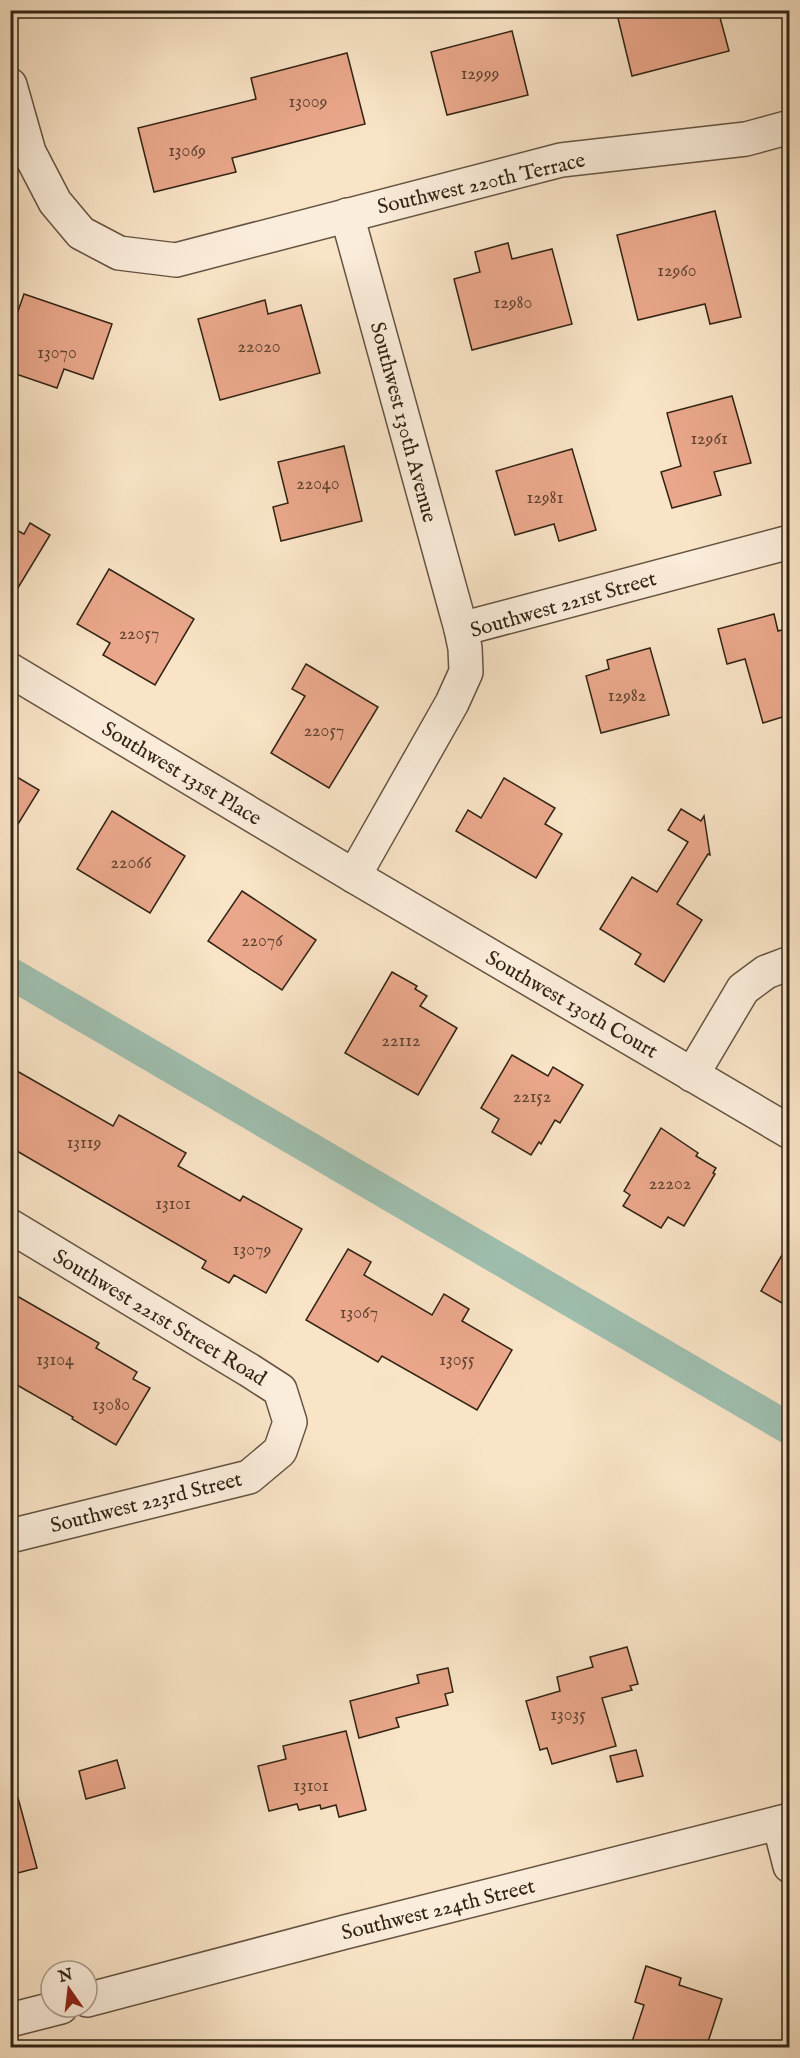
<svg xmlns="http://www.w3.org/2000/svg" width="800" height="2058" viewBox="0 0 800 2058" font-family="'IM FELL English',serif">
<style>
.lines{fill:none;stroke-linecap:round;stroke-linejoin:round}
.canal{stroke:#9fbfaf;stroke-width:32}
.building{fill:#eaa78b;stroke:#322414;stroke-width:1.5}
.minor-casing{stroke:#645441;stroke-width:36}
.minor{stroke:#fbeddb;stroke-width:33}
.labels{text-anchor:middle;stroke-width:6;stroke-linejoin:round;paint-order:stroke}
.number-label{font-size:18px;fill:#604532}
.street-label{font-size:21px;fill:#322414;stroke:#fbeddb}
</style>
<rect width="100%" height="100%" fill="#f9e4c7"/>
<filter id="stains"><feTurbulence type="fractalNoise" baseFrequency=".00333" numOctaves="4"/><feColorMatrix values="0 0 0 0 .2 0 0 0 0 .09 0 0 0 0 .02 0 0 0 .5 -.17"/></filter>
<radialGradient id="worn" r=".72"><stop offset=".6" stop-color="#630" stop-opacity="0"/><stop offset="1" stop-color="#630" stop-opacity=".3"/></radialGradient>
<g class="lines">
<!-- canal -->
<polyline class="canal" points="10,973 790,1429"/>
</g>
<!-- building -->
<g class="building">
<polygon points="616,10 718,10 729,51 632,76"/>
<polygon points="512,31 528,95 447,115 431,52"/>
<polygon points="347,53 365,124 232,158 236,172 154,192 138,128 256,99 251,78"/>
<polygon points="715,211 741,317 710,324 705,304 638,320 617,235"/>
<polygon points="508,243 512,259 552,249 572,324 472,350 454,279 480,272 475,252"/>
<polygon points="24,294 112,324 93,379 64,369 57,388 10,372 10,334"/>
<polygon points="265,300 268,314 301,305 320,373 220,400 198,319"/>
<polygon points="732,396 751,463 714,472 721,495 672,508 661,472 681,466 667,413"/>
<polygon points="344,446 362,521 281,541 273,507 288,503 278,462"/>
<polygon points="572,449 596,530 559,541 554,524 515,535 496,471"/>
<polygon points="30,523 50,535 10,601 10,527 24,534"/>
<polygon points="109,569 194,619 155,685 103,655 110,643 77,624"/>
<polygon points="774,614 778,631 789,628 789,715 763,723 745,659 727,664 718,629"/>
<polygon points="650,648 669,715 601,733 586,676 609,669 607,660"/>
<polygon points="306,664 378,707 329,788 271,753 305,696 292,689"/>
<polygon points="10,773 39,790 10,837"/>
<polygon points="504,778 555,808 545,824 562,834 536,878 456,831 468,810 481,818"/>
<polygon points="681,809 701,821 704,816 710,855 708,854 677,904 702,920 664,982 635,964 641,954 600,929 632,877 657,892 688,842 668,830"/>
<polygon points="112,811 185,856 150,913 77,869"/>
<polygon points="242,891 316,940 282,990 208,941"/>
<polygon points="392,972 417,986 415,989 427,996 420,1006 457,1028 418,1095 345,1053"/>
<polygon points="512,1055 548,1076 553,1067 583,1085 560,1123 555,1120 541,1144 539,1142 531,1155 492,1132 499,1119 481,1108"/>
<polygon points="10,1067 113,1126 119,1115 186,1153 178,1166 240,1201 243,1196 302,1229 266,1293 234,1275 229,1283 202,1268 206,1261 10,1147"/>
<polygon points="661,1128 698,1153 696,1156 716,1168 713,1173 715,1174 684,1226 668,1217 661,1228 623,1206 630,1195 624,1191"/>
<polygon points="789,1243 789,1307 761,1291"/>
<polygon points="348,1249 371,1262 364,1275 432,1315 444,1294 469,1309 462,1321 512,1350 477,1410 382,1356 378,1362 306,1320"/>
<polygon points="10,1292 99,1343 96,1348 137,1372 133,1379 150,1388 116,1445 72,1419 73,1417 10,1381"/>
<polygon points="627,1647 638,1684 630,1686 632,1690 602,1698 616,1746 552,1764 547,1748 540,1750 526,1701 560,1691 557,1677 593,1667 590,1657"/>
<polygon points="448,1668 453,1692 445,1694 448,1705 396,1718 399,1727 359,1738 350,1701 419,1683 417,1675"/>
<polygon points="346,1731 366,1810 339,1817 336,1805 321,1809 320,1805 299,1810 297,1804 269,1811 258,1766 286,1759 283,1746"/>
<polygon points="636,1750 643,1776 617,1782 610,1756"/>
<polygon points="117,1760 125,1788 86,1799 79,1771"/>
<polygon points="18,1798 37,1868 10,1875 10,1799"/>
<polygon points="646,1966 681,1978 679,1985 722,1999 706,2048 630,2048 644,2005 635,2002"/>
</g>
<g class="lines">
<defs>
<g id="minor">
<polyline points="10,85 29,152 55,202 81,233 119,253 176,260 561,160 746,139 790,127"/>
<polyline points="347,215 461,629 465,648 466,672 452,703 354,876"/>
<polyline points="461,629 790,542"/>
<polyline points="10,670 354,876 790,1132"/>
<polyline points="692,1075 743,989 766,972 790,963"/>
<polyline points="10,1226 249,1370 280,1390 290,1422 280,1451 249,1477 10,1536"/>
<polyline points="779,1823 790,1866"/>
<polyline points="87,2000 345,1932 790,1820"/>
<polyline points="10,2020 61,2007"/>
</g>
</defs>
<!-- minor casing -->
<use href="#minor" class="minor-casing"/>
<!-- minor -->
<use href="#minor" class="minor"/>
</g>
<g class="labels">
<!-- number labels -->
<g class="number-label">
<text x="480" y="79">12999</text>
<text x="308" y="107">13009</text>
<text x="187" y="156">13069</text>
<text x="677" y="276">12960</text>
<text x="513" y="308">12980</text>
<text x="259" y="352">22020</text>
<text x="57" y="358">13070</text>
<text x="709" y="444">12961</text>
<text x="318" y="489">22040</text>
<text x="545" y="503">12981</text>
<text x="139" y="639">22057</text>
<text x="627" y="701">12982</text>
<text x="324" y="736">22057</text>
<text x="131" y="868">22066</text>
<text x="262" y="946">22076</text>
<text x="401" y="1046">22112</text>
<text x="532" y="1102">22152</text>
<text x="84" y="1148">13119</text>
<text x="670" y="1189">22202</text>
<text x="173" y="1209">13101</text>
<text x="252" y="1255">13079</text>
<text x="359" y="1318">13067</text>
<text x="55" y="1365">13104</text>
<text x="457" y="1365">13055</text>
<text x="111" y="1410">13080</text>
<text x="568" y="1720">13035</text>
<text x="311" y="1791">13101</text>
</g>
<!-- street labels -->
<g class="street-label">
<text transform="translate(481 183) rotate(-13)" y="7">Southwest 220th Terrace</text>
<text transform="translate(404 422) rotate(75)" y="7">Southwest 130th Avenue</text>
<text transform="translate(563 604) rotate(-16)" y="7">Southwest 221st Street</text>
<text transform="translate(182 773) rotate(31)" y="7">Southwest 131st Place</text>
<text transform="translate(572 1004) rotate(30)" y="7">Southwest 130th Court</text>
<text transform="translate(160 1317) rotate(31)" y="7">Southwest 221st Street Road</text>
<text transform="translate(146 1502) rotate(-14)" y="7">Southwest 223rd Street</text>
<text transform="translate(438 1909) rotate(-14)" y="7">Southwest 224th Street</text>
</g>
</g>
<!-- margin -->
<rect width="800" height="2058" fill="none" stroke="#f9e4c7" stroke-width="36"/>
<rect x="12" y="12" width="776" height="2034" fill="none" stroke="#322414" stroke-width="3"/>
<rect x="18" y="18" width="764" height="2022" fill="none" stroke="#322414" stroke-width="1.5"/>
<!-- north arrow -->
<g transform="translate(69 1989) rotate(346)"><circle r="28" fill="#fbeddb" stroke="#ab9d8b" stroke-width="1.5"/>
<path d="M0-4.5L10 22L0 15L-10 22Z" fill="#8f2418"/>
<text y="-9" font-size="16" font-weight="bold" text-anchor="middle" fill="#322414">N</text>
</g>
<rect width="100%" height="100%" filter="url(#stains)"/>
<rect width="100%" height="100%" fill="url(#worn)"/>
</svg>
